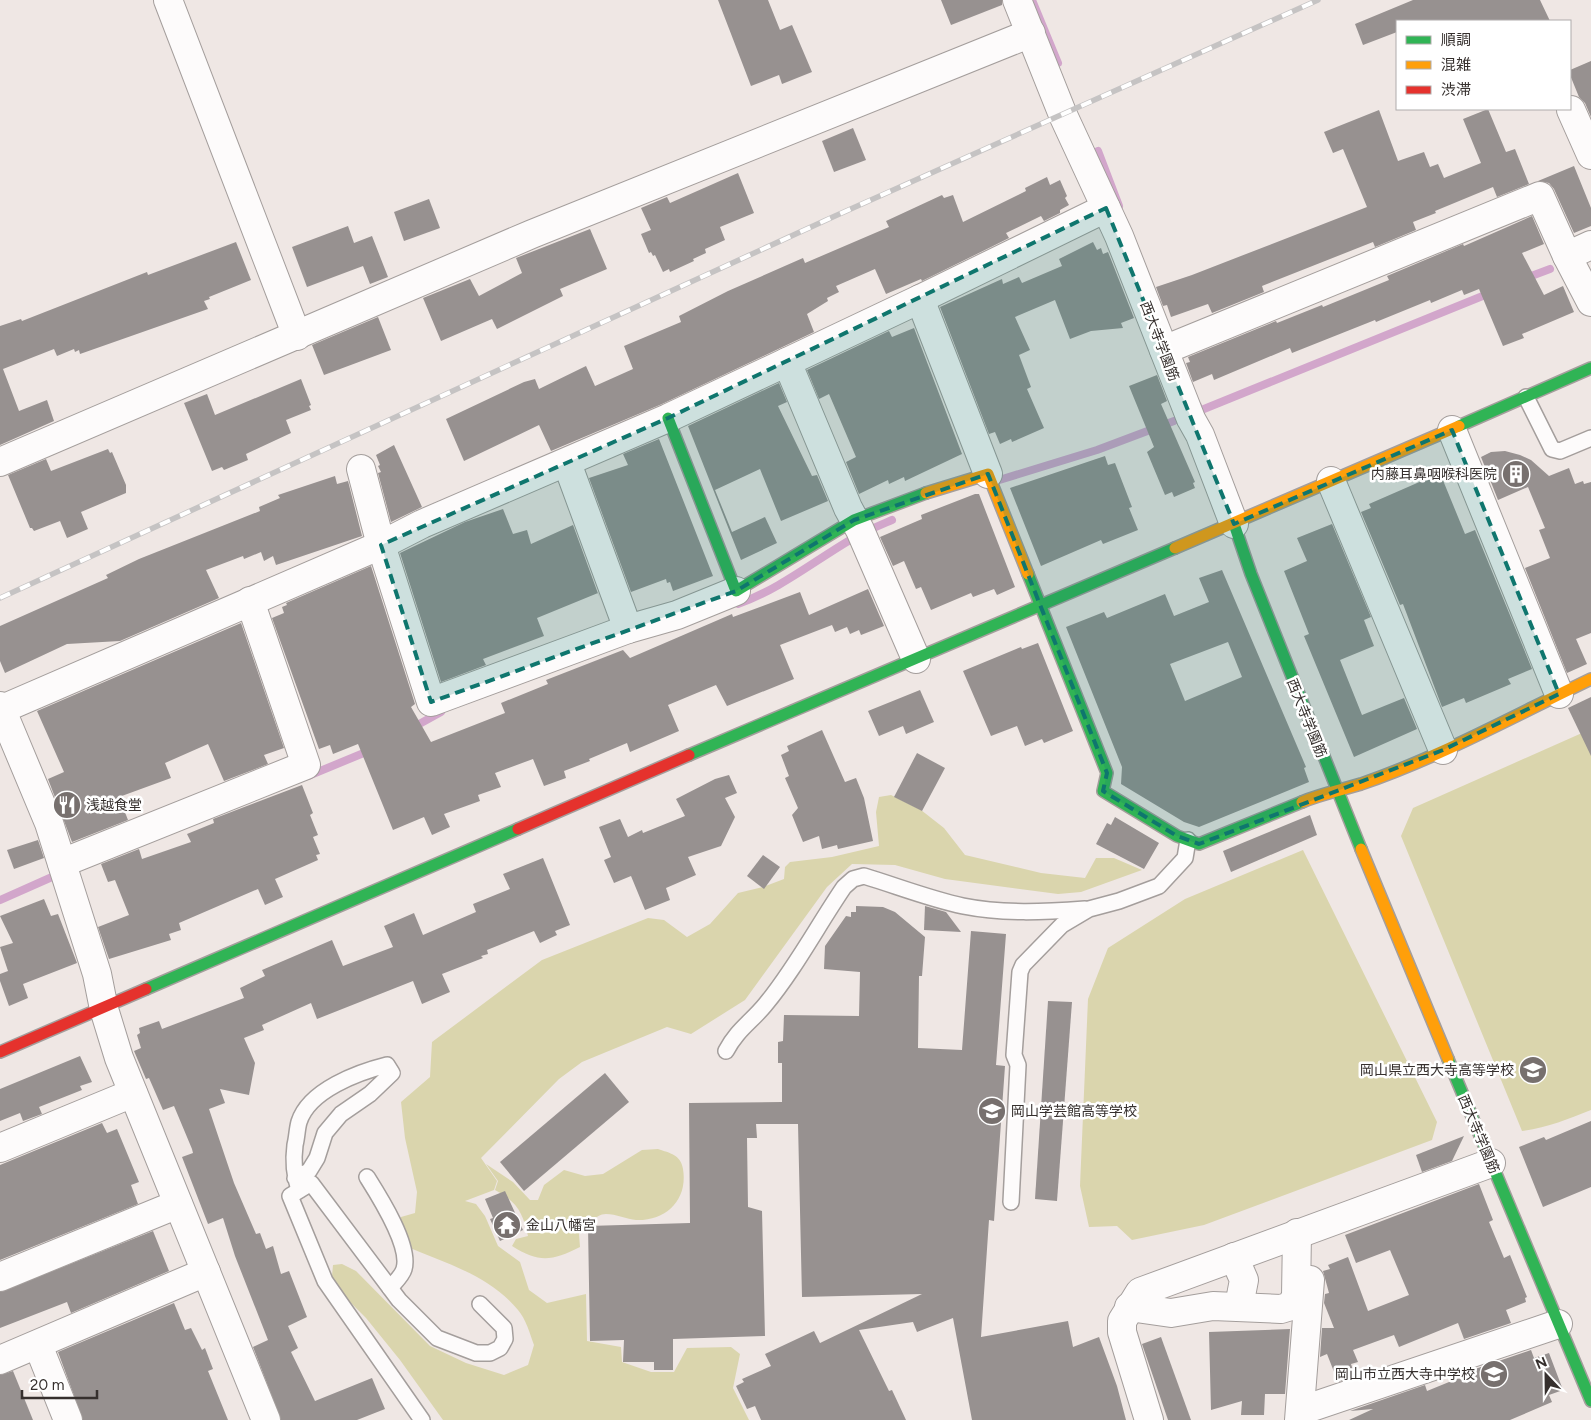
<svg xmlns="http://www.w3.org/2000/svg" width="1591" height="1420" viewBox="0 0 1591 1420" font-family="Figtree,'Noto Sans JP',sans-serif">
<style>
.green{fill:#dad5ad}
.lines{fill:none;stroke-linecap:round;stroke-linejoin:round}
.stream{stroke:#d2a6cb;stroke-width:8}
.building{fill:#979190;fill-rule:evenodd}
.lane-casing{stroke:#a49e9c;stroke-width:18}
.street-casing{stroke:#a49e9c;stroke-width:30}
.fast-casing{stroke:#a49e9c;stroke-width:14}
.slow-casing{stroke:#a49e9c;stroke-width:14}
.jam-casing{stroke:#a49e9c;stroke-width:14}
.lane{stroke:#fdfbfb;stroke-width:15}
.street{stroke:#fdfbfb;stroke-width:28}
.fast{stroke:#30b455;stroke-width:11}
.slow{stroke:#ff9f0a;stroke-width:11}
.jam{stroke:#e5322d;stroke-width:11}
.rail-casing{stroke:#c5c3c3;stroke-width:5.5}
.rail{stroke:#fff;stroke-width:4;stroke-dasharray:11;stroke-linecap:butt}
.marked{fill:#0f766e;fill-opacity:0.2;stroke:#0f766e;stroke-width:4;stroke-dasharray:10 6;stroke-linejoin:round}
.labels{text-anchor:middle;stroke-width:5;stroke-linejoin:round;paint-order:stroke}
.street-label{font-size:14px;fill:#36302e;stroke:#fff}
.poi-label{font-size:14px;fill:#36302e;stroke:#fff;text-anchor:end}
</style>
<rect width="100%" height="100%" fill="#efe7e4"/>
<!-- green -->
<g class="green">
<path d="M1591,729V1110C1568,1119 1547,1128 1522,1131L1401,836L1413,808Z"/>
<path d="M891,795L921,810L944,828L965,855L1041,873L1085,878L1096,858H1114L1142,870L1081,892L1058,894L945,879L895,865L852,864L827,887L745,1000L691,1034L667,1027L582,1062L559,1079L481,1158L497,1181L494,1190L465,1201L476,1204L485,1216L498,1246L520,1262L529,1290L547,1303L586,1294L587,1341L621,1347L622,1362L651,1372H674L687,1348L731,1347L740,1354L733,1388L749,1420H443L400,1360L366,1318L340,1292L332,1276L333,1265L342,1264L356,1271L430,1346L466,1363L504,1375L528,1365L534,1345C530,1334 526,1319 518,1310C488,1274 444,1263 403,1245L400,1228L401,1217L415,1213L417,1192L405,1138L401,1102L430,1077L432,1042L542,960L648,918L664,920L687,937L710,924L738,893L763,887L784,879L785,867L790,862L832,857L879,846L876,812L879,797Z"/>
<polygon points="1303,850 1437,1122 1432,1140 1204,1225 1132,1240 1117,1226 1089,1227 1080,1186 1088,999 1108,948 1185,899"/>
<path d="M658,1149C670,1153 681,1155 683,1169C688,1199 667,1221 636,1220C627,1219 616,1214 606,1214C595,1214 586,1227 579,1234L580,1247C552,1261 539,1263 512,1246L516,1239L528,1236C523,1212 516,1201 495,1190L498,1181L486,1164L513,1182L530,1200H538L544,1185L564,1170L585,1176L603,1174L642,1150Z"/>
</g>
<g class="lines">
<!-- stream -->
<g class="stream">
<polyline points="1032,0 1058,63"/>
<polyline points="1098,151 1119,206"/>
<polyline points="1526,278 1550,269"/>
<polyline points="1198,406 1199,411 1490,293"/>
<polyline points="996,481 1097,450 1174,421"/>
<path d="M738,604C778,590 813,562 850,540C863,532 878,526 892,520"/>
<polyline points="412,728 441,712"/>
<polyline points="308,776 371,750"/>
<polyline points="0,900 52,877"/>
</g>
</g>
<!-- building -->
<g class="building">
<polygon points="718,0 768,0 780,30 792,25 812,72 782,84 779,75 751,86"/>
<polygon points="941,0 1002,0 1002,5 951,25"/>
<polygon points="1413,0 1540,0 1550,21 1397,21 1397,32 1363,45 1355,24"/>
<polygon points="1591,61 1591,117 1585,103 1579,97 1570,75 1570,70"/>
<polygon points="1488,109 1506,152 1515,149 1529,184 1497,197 1493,187 1435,211 1436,213 1413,222 1416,230 1375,247 1373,242 1262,286 1264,292 1212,313 1208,304 1171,317 1167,305 1163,306 1156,287 1192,275 1367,207 1343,149 1333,153 1324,132 1379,110 1398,161 1424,152 1430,167 1438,164 1444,178 1481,163 1463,119"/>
<polygon points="853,128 866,160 834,172 822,141"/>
<polygon points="1574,166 1591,208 1591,226 1574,233 1554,189 1549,183 1538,181"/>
<polygon points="738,173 754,213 720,227 725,240 705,249 706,253 693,259 694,261 670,272 669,269 663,272 655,255 653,256 651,252 649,253 641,234 651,230 641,208 667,197 670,203"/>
<polygon points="1047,177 1050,185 1060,180 1067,196 1065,198 1069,205 1060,210 1060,213 1044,221 1041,216 1006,233 1009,238 991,247 922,281 921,279 886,294 875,269 836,286 839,292 827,298 828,301 807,314 814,332 662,404 551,451 539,425 464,461 446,419 524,382 535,379 539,389 586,366 595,386 633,369 624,346 681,322 679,316 728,291 803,258 805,263 889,227 886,221 942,195 944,198 953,195 963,222 1026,191 1025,188"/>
<polygon points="429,199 440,228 404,241 394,212"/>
<polygon points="1532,216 1544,244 1522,253 1544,295 1563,286 1574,312 1522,334 1524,338 1503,346 1479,289 1464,295 1462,290 1431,303 1430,300 1376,322 1375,320 1292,353 1290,348 1214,380 1212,374 1193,382 1186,363 1190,362 1188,357 1276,321 1277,323 1322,305 1323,307 1389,280 1387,276 1463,244 1464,246"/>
<polygon points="348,226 354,243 372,236 388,277 370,284 363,266 307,287 292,247"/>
<polygon points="590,229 607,269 560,289 563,296 497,329 492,319 441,341 423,298 470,279 479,296 522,273 516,258"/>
<polygon points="236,242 251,280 209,297 210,299 204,301 208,309 80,354 79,350 75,352 74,349 57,356 54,349 3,369 19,411 47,400 54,421 0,445 0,326 21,319 22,321 147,272 148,275"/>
<polygon points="1093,242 1097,250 1101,248 1103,254 1108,252 1134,318 1121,323 1123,328 1091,331 1070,339 1055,300 1015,317 1030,350 1019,355 1031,387 1027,389 1044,428 1012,442 1011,439 1000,444 995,432 989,434 940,307 1002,279 1003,284 1019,277 1022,283 1062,266 1059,259"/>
<polygon points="378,317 391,350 324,375 312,345"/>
<polygon points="914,328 962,454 905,481 904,477 889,484 888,480 859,494 846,462 856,457 829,394 819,399 807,370 889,331 892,337"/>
<polygon points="1157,375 1167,401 1161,404 1195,482 1193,483 1195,488 1174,497 1172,492 1165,495 1147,452 1154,447 1129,386"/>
<polygon points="301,379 311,405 309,406 311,410 286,420 291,433 246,454 248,460 224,470 222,467 212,471 184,403 207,394 215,415"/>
<polygon points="779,383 787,402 778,406 812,476 817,475 828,501 781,521 760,469 715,490 732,532 765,517 777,543 741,560 688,426"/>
<polygon points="659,439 713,576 673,591 670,582 667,583 666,579 631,592 589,478 628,465 623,454"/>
<polygon points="394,445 422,507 391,522 378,473 381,472 378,466 380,465 376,455"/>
<polygon points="108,449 110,453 112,452 126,485 126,493 81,512 88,529 67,538 60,521 34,531 32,528 30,528 8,475 46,459 51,471"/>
<polygon points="1505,451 1520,455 1531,460 1549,476 1569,468 1575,484 1583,481 1584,484 1591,482 1591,633 1576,639 1587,664 1567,673 1525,568 1550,558 1539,530 1545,528 1528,487 1498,500 1481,457 1491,452"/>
<polygon points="1105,456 1108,465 1115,463 1132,507 1129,508 1138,530 1103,544 1101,540 1041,566 1010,488"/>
<polygon points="1440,473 1465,534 1475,530 1532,669 1508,679 1511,684 1466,703 1464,698 1442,707 1403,604 1400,605 1361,512 1371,508 1369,504"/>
<polygon points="335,476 337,484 348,481 362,536 276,565 273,556 264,561 261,552 244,559 243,556 206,570 219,598 120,641 67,644 5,673 0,661 0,626 108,578 106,575 139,559 260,511 259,507 280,498 278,495"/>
<polygon points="975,494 979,494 1015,587 997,595 994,589 973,597 971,593 931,610 921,587 916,589 904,561 893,566 880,537 922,519 921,515"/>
<polygon points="503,509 513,534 527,530 531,544 573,525 600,599 598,593 537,618 544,636 483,659 486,665 441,682 400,553 465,522"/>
<polygon points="1332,524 1371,617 1364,620 1374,646 1340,660 1362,715 1404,698 1417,729 1354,757 1304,636 1309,634 1284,571 1307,561 1297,538"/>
<polygon points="371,566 415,704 411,707 431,742 505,713 501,703 548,684 546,680 623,650 630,658 732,614 733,617 800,592 809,615 868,589 884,626 861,635 859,630 850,634 847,627 835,632 832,625 780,645 794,679 727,706 716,685 668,705 679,731 630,752 627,743 589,759 590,761 564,771 566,778 544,786 533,759 495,773 501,787 478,795 480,801 444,814 450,827 432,835 424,817 393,830 358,744 333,754 330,745 319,749 272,618 284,613 282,607 287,605 286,603"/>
<path d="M1222,570L1306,767L1304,768L1309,782L1199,827L1184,822L1121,784L1122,767L1066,627L1104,612L1107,618L1165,594L1174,616L1209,602L1199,578ZM1228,642L1242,677L1185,701L1170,664Z"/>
<polygon points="241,623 284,748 264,755 268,764 224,781 208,744 165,763 171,778 119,797 128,820 72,842 48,779 64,772 37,711"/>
<polygon points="1038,643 1073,731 1044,743 1042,739 1025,746 1017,726 991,736 963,671 1021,647 1022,649"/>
<polygon points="920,690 934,722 906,734 903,726 879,736 868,711"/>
<polygon points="1591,697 1591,756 1568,708"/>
<polygon points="822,730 845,782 856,778 864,798 873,841 838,849 837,845 822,849 819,836 803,842 792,815 798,808 785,778 789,776 781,755 789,751 787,746"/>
<polygon points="917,753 945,768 922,811 894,797"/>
<polygon points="729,775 737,793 725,798 735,817 721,846 688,857 696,875 666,888 670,900 645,910 631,876 614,883 604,860 611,857 599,827 620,819 628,837 642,830 643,833 685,816 676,799 715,779"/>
<polygon points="302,785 313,813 310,815 318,835 313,837 320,854 316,855 318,860 275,879 283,897 265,905 258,889 179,923 181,930 169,934 171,940 109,959 98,927 129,915 115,880 108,882 101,864 139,849 142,859 191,842 187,834 214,823 213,819"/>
<polygon points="1310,815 1317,835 1231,872 1223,851"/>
<polygon points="1115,817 1159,843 1144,869 1096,844 1107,823 1111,825"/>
<polygon points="38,840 44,858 14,869 7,850"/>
<polygon points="763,855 780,867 764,889 747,876"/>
<polygon points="543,858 570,925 555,931 557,935 540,943 534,931 487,950 488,954 481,956 483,958 442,974 450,992 422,1004 413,981 317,1019 311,1003 262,1025 264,1030 244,1038 255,1063 249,1095 220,1089 225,1103 209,1109 234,1183 256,1234 260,1233 266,1249 273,1246 281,1274 289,1271 307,1317 288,1326 298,1348 291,1352 315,1401 372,1378 385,1409 357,1420 281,1420 253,1347 268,1340 235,1256 223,1218 208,1224 182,1157 193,1153 192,1149 174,1106 163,1110 149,1078 146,1079 134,1051 141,1048 137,1035 140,1033 139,1028 159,1021 162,1029 244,998 240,988 265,976 262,970 332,940 343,966 393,947 384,926 414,913 423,935 476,912 473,904 510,889 503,874"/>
<polygon points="44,899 51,916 58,914 77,963 23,984 28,998 9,1006 0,981 0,974 8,971 0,947 13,943 0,916"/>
<polygon points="856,906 883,907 895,912 925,937 922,976 919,976 918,1048 962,1050 971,931 1006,934 996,1065 1005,1066 994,1221 989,1220 981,1337 1068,1321 1073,1347 1099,1337 1117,1386 1126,1420 972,1420 953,1318 917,1332 913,1322 859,1330 889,1391 892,1390 906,1420 761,1420 755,1406 747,1409 736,1386 744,1382 742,1379 771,1366 765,1354 814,1331 820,1343 922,1294 802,1297 798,1124 756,1124 757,1138 747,1138 748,1207 762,1211 765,1336 673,1339 673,1370 654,1370 654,1362 623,1362 624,1340 590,1341 588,1226 690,1223 689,1103 782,1102 782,1063 778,1063 778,1042 783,1041 784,1015 859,1016 860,972 824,969 825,946 846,916 851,917 851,912 856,912"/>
<polygon points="925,906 946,912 961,932 924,930"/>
<polygon points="1048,1001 1072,1002 1057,1201 1035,1199"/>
<polygon points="80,1056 92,1082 80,1086 82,1090 39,1107 42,1114 23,1121 20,1113 0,1121 0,1089"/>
<polygon points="605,1073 629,1102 524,1191 500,1162"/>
<polygon points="1591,1121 1591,1187 1543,1207 1519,1147 1544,1137 1546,1140"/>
<polygon points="102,1123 107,1133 117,1129 139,1182 131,1185 138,1204 0,1260 0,1165"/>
<polygon points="1464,1136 1452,1161 1422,1172 1416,1155"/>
<polygon points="1479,1184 1493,1220 1489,1222 1504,1258 1510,1255 1527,1297 1525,1298 1526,1302 1506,1310 1511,1323 1464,1339 1458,1323 1399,1347 1394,1335 1353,1350 1358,1362 1351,1364 1355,1376 1338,1382 1327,1354 1320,1357 1322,1328 1334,1328 1324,1303 1325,1294 1329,1293 1323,1271 1330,1269 1328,1265 1348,1257 1368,1311 1409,1295 1390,1250 1356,1263 1345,1235"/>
<polygon points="505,1191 523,1230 500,1241 490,1219 493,1218 485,1199"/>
<polygon points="153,1231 169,1271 71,1313 67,1302 0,1328 0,1292"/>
<polygon points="174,1303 185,1330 191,1328 202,1350 205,1348 213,1369 208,1371 228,1420 83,1420 58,1352"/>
<polygon points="1290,1329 1285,1394 1265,1394 1264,1415 1241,1415 1242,1401 1211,1410 1209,1332"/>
<polygon points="1161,1337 1191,1420 1168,1420 1142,1344"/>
<polygon points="1531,1350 1534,1358 1549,1353 1563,1390 1549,1395 1552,1402 1510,1420 1349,1420 1373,1409 1350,1411 1425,1385 1427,1391 1476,1371 1475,1369"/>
<polygon points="13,1371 33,1420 0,1420 0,1375"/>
</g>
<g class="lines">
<defs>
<g id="lane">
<polyline points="1526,397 1552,449 1560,451 1591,438"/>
<path d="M726,1051C737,1030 751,1022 765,1005C795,969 818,925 844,887L853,879L864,876C897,886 930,899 963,906C1003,914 1044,912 1085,909"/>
<path d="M367,1177C379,1196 411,1246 404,1269C402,1276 394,1283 390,1288"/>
<path d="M295,1178L309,1171L317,1158L325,1133L341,1114L370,1094L392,1073L387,1065C359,1072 309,1090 299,1122C297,1129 297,1137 295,1145C293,1160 294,1175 299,1190"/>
<polyline points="1011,1202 1018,1065 1014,1055 1020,972 1023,965 1062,925 1089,909 1119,901 1159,886 1185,858 1188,840"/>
<polyline points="422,1420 325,1281 290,1196 311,1183 399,1300 437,1338 476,1353 490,1353 500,1348 505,1339 504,1328 480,1304"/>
</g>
<g id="street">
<polyline points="168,0 297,336"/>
<polyline points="1017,0 1063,115 1119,236 1191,419 1200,435 1234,524"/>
<polyline points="1571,110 1591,155"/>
<polyline points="1567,256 1591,245"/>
<polyline points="920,299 1106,208"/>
<polyline points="1164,350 1540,196 1567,256 1591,302"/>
<polyline points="787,362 920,299 988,474"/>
<polyline points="1452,430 1559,694"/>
<polyline points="0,462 532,234 1031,33"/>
<polyline points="567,463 628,629"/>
<polyline points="361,469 381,545 431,702 628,629 677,615 736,591"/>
<polyline points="1331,481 1443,750"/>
<polyline points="0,706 49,823 97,974 104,1009 119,1058 266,1420"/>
<polyline points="0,710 381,545 422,524 668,418 787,362 848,508 860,530 916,659"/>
<polyline points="62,863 306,765 250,601"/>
<polyline points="0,1148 133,1093"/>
<polyline points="1234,1257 1244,1280 1239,1306"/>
<polyline points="0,1277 178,1204"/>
<polyline points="1129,1307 1171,1313 1213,1306 1281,1309 1291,1306 1296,1296 1297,1233"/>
<polyline points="38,1345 68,1420"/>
<polyline points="0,1360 206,1272"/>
<polyline points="1300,1411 1558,1324"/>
<polyline points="1149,1420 1122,1332 1122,1321 1140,1292 1491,1163"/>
<polyline points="1299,1420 1310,1280"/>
</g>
<g id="fast">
<polyline points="668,418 736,591 854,520 926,493"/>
<polyline points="1459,426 1591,368"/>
<polyline points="1234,524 1251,574 1361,849"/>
<polyline points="1028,574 1107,773 1103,791 1177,836 1199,844 1302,802"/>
<polyline points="689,755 1175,548"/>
<polyline points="146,989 518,829"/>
<polyline points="1448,1059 1591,1401"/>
</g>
<g id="slow">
<polyline points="926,493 988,474 1028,574"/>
<polyline points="1175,548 1459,426"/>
<path d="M1302,802C1321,794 1341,790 1361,784C1440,757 1516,715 1591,679"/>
<polyline points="1361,849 1448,1059"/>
</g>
<g id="jam">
<polyline points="518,829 689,755"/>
<polyline points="0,1052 146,989"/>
</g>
</defs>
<!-- lane casing -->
<use href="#lane" class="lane-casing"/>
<!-- street casing -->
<use href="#street" class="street-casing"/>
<!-- fast casing -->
<use href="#fast" class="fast-casing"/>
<!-- slow casing -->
<use href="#slow" class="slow-casing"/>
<!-- jam casing -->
<use href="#jam" class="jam-casing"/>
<!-- lane -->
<use href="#lane" class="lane"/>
<!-- street -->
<use href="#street" class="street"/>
<!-- fast -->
<use href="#fast" class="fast"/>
<!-- slow -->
<use href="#slow" class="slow"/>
<!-- jam -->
<use href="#jam" class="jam"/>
<defs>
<polyline id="rail" points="0,598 835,216 1318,0"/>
</defs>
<!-- rail casing -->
<use href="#rail" class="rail-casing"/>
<!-- rail -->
<use href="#rail" class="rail"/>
</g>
<!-- marked area -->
<path class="marked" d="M1106,208L1234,524L1452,430L1559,694L1443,750L1199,844L1177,836L1103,791L1107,773L988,474L854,520L736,591L431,702L381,545L668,418Z"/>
<!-- icons -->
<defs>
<symbol id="building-disc" viewBox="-11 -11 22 22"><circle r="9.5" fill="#77706e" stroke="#fff"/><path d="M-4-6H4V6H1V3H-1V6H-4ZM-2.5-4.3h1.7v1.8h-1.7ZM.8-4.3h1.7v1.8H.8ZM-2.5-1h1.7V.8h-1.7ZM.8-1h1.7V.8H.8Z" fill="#fff"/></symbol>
<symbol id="restaurant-disc" viewBox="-11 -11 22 22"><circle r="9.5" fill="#77706e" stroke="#fff"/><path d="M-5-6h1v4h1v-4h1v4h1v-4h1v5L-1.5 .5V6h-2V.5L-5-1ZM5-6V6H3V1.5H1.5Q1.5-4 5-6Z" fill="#fff"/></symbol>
<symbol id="school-disc" viewBox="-11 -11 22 22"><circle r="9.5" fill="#77706e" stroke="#fff"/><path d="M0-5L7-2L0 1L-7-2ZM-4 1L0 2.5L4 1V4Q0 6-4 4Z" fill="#fff"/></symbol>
<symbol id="temple-disc" viewBox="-11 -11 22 22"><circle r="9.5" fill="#77706e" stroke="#fff"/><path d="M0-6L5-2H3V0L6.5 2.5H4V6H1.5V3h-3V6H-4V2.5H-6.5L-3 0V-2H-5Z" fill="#fff"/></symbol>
</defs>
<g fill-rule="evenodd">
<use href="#building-disc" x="1500" y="458" width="32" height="32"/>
<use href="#restaurant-disc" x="51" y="789" width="32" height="32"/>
<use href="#school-disc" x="1517" y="1054" width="32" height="32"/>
<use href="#school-disc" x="976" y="1095" width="32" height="32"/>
<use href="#temple-disc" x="491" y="1209" width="32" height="32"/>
<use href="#school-disc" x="1478" y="1358" width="32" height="32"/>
</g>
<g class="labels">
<!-- street labels -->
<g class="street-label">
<text transform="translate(1160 341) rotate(69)" y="5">西大寺学園筋</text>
<text transform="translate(1307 718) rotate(68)" y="5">西大寺学園筋</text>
<text transform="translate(1479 1134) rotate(67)" y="5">西大寺学園筋</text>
</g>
<!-- poi labels -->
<g class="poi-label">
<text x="1497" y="479">内藤耳鼻咽喉科医院</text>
<text x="86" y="810" text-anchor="start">浅越食堂</text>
<text x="1514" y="1075">岡山県立西大寺高等学校</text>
<text x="1011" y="1116" text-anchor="start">岡山学芸館高等学校</text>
<text x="526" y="1230" text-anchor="start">金山八幡宮</text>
<text x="1475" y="1379">岡山市立西大寺中学校</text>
</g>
</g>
<!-- legend -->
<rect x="1396" y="20" width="175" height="90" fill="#ffffff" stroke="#afacab"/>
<rect x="1406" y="36" width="25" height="8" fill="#30b455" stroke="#afacab"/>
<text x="1441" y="45" font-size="15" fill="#36302e">順調</text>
<rect x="1406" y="61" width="25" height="8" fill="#ff9f0a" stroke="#afacab"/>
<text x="1441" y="70" font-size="15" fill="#36302e">混雑</text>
<rect x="1406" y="86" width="25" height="8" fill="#e5322d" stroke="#afacab"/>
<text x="1441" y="95" font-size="15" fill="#36302e">渋滞</text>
<!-- north arrow -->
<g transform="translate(1546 1375) rotate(338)" stroke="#ffffff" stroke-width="4" paint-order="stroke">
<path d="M0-4L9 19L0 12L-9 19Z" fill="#36302e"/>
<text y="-8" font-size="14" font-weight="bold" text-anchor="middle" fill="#36302e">N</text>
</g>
<!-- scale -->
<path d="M22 1390v8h75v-8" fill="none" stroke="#36302e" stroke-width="2.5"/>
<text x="30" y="1390" font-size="15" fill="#36302e" stroke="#ffffff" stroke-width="4" paint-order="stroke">20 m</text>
</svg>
